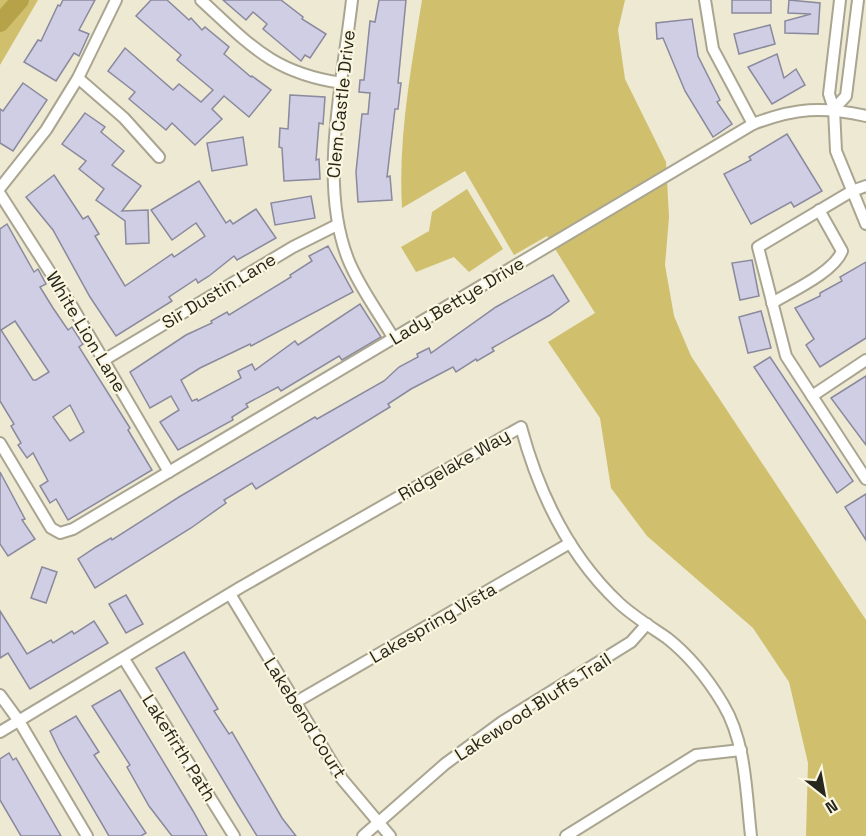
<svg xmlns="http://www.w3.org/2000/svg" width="866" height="836" viewBox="0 0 866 836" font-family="'Space Grotesk',sans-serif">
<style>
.green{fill:#d0bf6d}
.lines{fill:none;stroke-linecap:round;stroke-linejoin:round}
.river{stroke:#b5a249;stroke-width:18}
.building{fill:#cfcee4;stroke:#8a899d;stroke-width:1.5;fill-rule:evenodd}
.minor-casing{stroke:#aaa590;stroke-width:14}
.minor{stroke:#fff;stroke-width:10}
.labels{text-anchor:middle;stroke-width:4.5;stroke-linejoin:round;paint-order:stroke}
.street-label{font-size:18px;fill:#28271e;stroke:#fbf6df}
</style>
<rect width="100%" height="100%" fill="#ede9d2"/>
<!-- green -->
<g class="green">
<polygon points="0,0 38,0 0,65"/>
<path d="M422,0H625L618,30L625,79L666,162L669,217L665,265L674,316L691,356L866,620V836H806L808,763L789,682L753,628L647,536L611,488L600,418L548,342L595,313L547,236L514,255L465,171L402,208C398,138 411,69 422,0Z"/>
<polygon points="467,189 503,249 469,272 454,257 416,272 401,247 429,231 432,212"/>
</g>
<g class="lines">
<!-- river -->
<polyline class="river" points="0,23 20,0"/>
</g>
<!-- building -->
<g class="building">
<polygon points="63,0 95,0 79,30 89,34 79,56 74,53 56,81 24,62 38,40 41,41 58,5 60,6"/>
<polygon points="151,0 167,0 189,20 191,18 202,30 205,27 229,47 224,54 251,77 252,76 271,90 249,117 224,96 212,109 222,119 195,145 172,123 166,130 129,99 135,92 108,71 125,48 173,90 179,84 201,102 213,90 177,60 181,55 136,16"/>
<polygon points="223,0 281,0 303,17 302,19 326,34 310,58 305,55 301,61 263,29 267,24 253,12 246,20"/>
<polygon points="379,0 406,0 398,83 401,83 398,109 395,109 387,177 390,176 392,200 358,202 356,172 362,114 368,114 370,93 359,92 360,80 364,80 370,21 375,22"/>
<rect x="732" y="0" width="39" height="13"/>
<polygon points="789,0 820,3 818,34 785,33 785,21 811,14 788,13"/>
<polygon points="692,19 698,56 720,100 717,102 732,124 713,137 685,91 663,38 657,39 656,23"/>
<polygon points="770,25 775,44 739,54 734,34"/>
<polygon points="777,54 784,78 796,69 805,85 772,104 748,67"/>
<polygon points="23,83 47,100 13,151 0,143 0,109 3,111"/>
<polygon points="290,95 325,97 323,124 319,123 316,160 319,159 320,179 284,181 282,148 279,147 280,128 288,129"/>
<polygon points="85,113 105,127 101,132 124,151 112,165 141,186 122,211 148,210 149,243 126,244 125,221 96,200 104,189 79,169 86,161 62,144"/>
<polygon points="787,134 822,191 794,207 791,202 751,224 724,174 751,160 749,157"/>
<polygon points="243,137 247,165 212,171 207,143"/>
<polygon points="54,175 83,219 88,216 99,234 95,236 125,286 172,254 174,257 205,236 196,223 172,240 151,210 199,181 226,223 230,220 233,224 256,209 276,238 237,260 234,256 209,276 198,283 196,279 169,297 172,301 116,336 90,297 53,230 26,197"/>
<polygon points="311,196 315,218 275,225 271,203"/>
<path d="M7,224L34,272L38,269L46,284L40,287L53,308L68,330L72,327L83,344L79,347L130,428L128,430L152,470L68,520L56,499L50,503L40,486L48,481L33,453L27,458L18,445L21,443L11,426L14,424L0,401V229ZM15,321L49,372L36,380H33L1,330ZM70,405L84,432L70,441L53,417Z"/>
<polygon points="328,246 353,292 251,346 250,344 200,368 181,380 192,401 197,399 198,401 241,378 238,371 252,364 255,370 295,341 298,345 360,304 381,337 342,360 339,356 281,391 278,387 246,404 248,407 232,417 233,420 178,450 160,422 179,410 171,396 150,408 130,372 186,335 212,323 211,321 227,312 229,315 291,277 290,275 312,261 309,256"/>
<polygon points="752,260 759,296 740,300 732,263"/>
<polygon points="866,262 866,338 820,367 806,345 814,339 795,308 820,296 820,293 842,281 840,277"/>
<polygon points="553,275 569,301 550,315 492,348 494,351 477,361 476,359 456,372 453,367 411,389 388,404 390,407 256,489 252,483 224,500 226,503 191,528 95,588 78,559 96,547 111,538 112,540 179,497 315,417 317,419 384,381 399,367 418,357 417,354 429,348 431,353 496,307"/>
<polygon points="761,311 771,348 748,353 739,317"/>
<polygon points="770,357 853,481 837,493 754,367"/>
<polygon points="866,376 866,445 831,398"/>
<polygon points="0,472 25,519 22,520 35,539 8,556 0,544"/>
<polygon points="866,494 866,540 845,507"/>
<polygon points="42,567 57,572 46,603 31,598"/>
<polygon points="126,595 143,624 126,633 109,604"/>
<polygon points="0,611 27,654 51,640 53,643 72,631 74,634 94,621 108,643 30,689 8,653 0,658"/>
<polygon points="184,652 218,709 214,711 229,734 232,732 282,818 296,836 257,836 238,805 156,668"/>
<polygon points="120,690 193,811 207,836 172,836 149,806 127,767 130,765 92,706"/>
<polygon points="76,716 99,752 94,755 146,833 141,836 109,836 60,752 50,731"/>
<polygon points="9,753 13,760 16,758 61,836 21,836 0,800 0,759"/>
</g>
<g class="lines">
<defs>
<g id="minor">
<path d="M201,0C250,45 273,73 342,83"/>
<path d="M352,0C343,80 318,183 348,259C359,287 379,313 394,339"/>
<polyline points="705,0 713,49 753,124"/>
<polyline points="840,0 829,94 834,109 846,96 858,0"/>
<polyline points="78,78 124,118 159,157"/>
<polyline points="834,109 836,151 866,224"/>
<polyline points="866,186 852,191 758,247 786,356 866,479"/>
<polyline points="0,188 46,130 78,78 116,0"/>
<polyline points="0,194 73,308 169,472"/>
<path d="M772,303C792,291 834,272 842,251L819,210"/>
<polyline points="104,360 293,247 337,225"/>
<polyline points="812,396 866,360"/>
<path d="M0,443L51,528L60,533L73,529L753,124C795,108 822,106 866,116"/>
<polyline points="230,594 342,779 390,836"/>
<polyline points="124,659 234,836"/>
<polyline points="0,695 19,721 87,836"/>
<polyline points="296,702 570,543"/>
<path d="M0,732L241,587L521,427C539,494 568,555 619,603C633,616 651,627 667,638C690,656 708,679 723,704C746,742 746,792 751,836"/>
<polyline points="363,836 445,764 502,722 631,642 647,624"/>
<polyline points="566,836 696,755 741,750"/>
</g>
</defs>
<!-- minor casing -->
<use href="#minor" class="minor-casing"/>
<!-- minor -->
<use href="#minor" class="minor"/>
</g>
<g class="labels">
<!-- street labels -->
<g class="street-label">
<text transform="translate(341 104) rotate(-84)" y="6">Clem Castle Drive</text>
<text transform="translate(219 291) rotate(-31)" y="6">Sir Dustin Lane</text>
<text transform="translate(457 301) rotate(-31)" y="6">Lady Bettye Drive</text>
<text transform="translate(86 332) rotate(59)" y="6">White Lion Lane</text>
<text transform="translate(454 465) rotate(-30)" y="6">Ridgelake Way</text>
<text transform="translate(433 623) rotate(-30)" y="6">Lakespring Vista</text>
<text transform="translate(533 707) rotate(-33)" y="6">Lakewood Bluffs Trail</text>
<text transform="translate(305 718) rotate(58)" y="6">Lakebend Court</text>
<text transform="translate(179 748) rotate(58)" y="6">Lakefirth Path</text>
</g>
</g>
<!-- north arrow -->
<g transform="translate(824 794) rotate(149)" stroke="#fbf6df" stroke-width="4.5" paint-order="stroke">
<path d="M0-4.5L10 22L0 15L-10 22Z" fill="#28271e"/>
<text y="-9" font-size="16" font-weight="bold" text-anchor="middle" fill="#28271e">N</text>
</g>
</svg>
